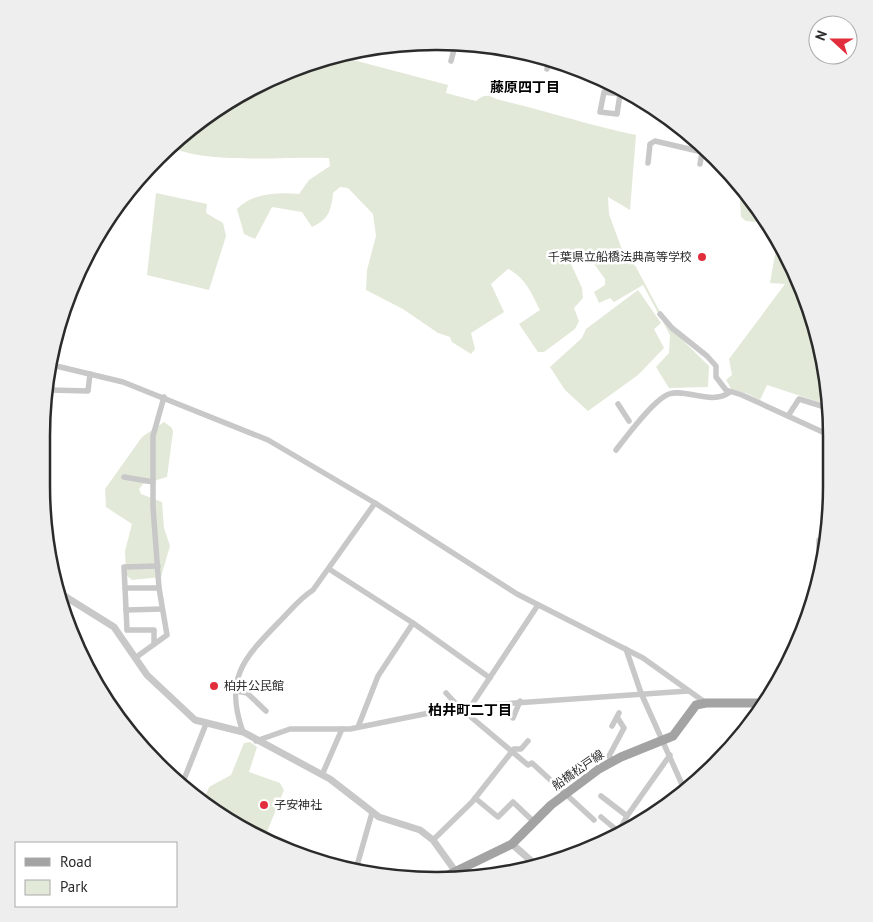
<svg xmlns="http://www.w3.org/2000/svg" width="873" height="922" viewBox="0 0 873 922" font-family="'PT Sans','Noto Sans JP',sans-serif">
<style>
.green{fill:#e2e9d8}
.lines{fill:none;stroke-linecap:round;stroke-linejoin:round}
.minor{stroke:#c8c8c8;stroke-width:5.5}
.tertiary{stroke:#c8c8c8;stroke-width:7}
.primary{stroke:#a3a3a3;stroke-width:9}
.poi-dot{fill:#e22e3c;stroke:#fff;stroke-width:2}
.labels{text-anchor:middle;stroke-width:5;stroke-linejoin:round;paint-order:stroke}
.poi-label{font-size:12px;fill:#2b2b2b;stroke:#fff;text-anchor:start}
.street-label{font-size:12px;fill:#2b2b2b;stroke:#fff}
.neighbourhood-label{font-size:14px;font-weight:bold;fill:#000;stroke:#fff}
.rim{fill:none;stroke:#2b2b2b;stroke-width:2.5}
</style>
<rect width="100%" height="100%" fill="#fff"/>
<!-- green -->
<g class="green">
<path d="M338,56L448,85L446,93L476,101C483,95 488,94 496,99C543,110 589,125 636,135L630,210L608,197L609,214L621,247L636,267L667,325L709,366L708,387L669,388L656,367L669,353L670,335L643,285L614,302L610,298L599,303L594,292L605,285V279L590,258L571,264L582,288L583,298L574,308L579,321L575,329L544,352H538L519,324L540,310C532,294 525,277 508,269L491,284L504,312L471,333L475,349L471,354L452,342L450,337L438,333L403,309L366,290L367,270L376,236L373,214L348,188L340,187L333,193C331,211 329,219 312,227L302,212L272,207L255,239L244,234L237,209C252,193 279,192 299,194L309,180L330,166L329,158C291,156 201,165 170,146L239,94L310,62Z"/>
<polygon points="739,184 767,223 746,221 741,217"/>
<polygon points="156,193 207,204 206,213 223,223 226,236 209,290 147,275"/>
<path d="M778,238C804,286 829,350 828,405L767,385L760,400L746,393L732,390L726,380L732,375L729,359L785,284L770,283Z"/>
<polygon points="638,290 661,323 654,329 664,348 638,375 588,411 565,390 550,367 582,338 586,329"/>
<polygon points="164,422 172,428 173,432 167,477 143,484 139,489 141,494 162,502 164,528 170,546 161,577 132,580 126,575 125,551 132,524 106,507 105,489 142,437"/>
<polygon points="250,742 257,747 249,772 280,783 284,790 264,839 239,828 203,802 209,787 231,775 244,743"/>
</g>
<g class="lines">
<!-- minor -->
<g class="minor">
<polyline points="451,61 456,42"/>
<polyline points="547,69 549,59"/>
<polyline points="620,94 604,92 600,112 617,114 621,88"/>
<polyline points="648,163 650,144 655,141 702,152"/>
<polyline points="700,164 703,147"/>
<polyline points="660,314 672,328 707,356 716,366 716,377 726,390 742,395 827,434"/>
<polyline points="52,365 123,382 268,440 375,503 517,594 643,658 706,703"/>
<polyline points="50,390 88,391 90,374"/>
<polyline points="618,404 629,421"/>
<polyline points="788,416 799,399 828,408"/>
<path d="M616,450C627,436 654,399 669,394C687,388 711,406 730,392"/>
<polyline points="124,477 153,482"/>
<polyline points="819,540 819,548 825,549"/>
<polyline points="329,569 413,623"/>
<polyline points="125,588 159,588"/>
<polyline points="126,610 162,609"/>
<polyline points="154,644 154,630 127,630 124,567 158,566"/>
<polyline points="626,649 641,693 685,791"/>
<polyline points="135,658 167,635 159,588 153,507 153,436 164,397"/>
<polyline points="237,691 247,693 266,711"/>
<polyline points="446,693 459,707 528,765 532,763 594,820"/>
<polyline points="757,703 758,713"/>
<polyline points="471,706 538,605"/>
<polyline points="513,718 520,701"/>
<polyline points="612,726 619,713"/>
<polyline points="358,727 378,676 413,623 490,678"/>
<path d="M243,732C224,679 243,659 279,622C290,611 299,599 313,590L375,503"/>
<polyline points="256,741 290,729 350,729 459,707 688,691"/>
<polyline points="612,761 609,756 624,728 617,717"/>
<polyline points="322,775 342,729"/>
<polyline points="181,787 206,724"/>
<polyline points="601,796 627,816"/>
<polyline points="475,798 498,817 513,802 533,821"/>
<polyline points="601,817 619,832"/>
<polyline points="617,835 627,816 670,755"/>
<polyline points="433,840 472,802 514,749 521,749 528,741"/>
<polyline points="356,869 372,813"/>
</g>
<!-- tertiary -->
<g class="tertiary">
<polyline points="58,592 114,627 147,675 195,720 243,732 330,779 379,817 420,830 433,840 456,872"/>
<polyline points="512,844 537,866"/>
</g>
<!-- primary -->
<polyline class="primary" points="440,879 512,844 551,805 599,769 621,757 673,736 696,705 706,703 766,703"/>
</g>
<!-- markers -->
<g class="poi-dot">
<circle cx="702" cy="257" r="5"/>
<circle cx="214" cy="686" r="5"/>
<circle cx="264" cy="805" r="5"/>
</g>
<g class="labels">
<!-- poi labels -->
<g class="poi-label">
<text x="692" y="261" text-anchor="end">千葉県立船橋法典高等学校</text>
<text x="224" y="690">柏井公民館</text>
<text x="274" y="809">子安神社</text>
</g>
<!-- street labels -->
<g class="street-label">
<text transform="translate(578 770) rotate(-35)" y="4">船橋松戸線</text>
</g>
<!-- neighbourhood labels -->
<g class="neighbourhood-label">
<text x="525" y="92">藤原四丁目</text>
<text x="470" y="715">柏井町二丁目</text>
</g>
</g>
<!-- crop -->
<path d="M0 0H873V922H0ZM436 50H437A386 386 0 0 1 823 436V486A386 386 0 0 1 437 872H436A386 386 0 0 1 50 486V436A386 386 0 0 1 436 50Z" fill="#eee" fill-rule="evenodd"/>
<path class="rim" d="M436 50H437A386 386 0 0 1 823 436V486A386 386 0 0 1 437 872H436A386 386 0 0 1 50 486V436A386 386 0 0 1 436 50Z"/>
<!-- legend -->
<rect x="15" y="842" width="162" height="65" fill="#ffffff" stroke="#aaaaaa"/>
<rect x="25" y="858" width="25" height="8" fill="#a3a3a3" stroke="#aaaaaa"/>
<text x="60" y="867" font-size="15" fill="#2b2b2b">Road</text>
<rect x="25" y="880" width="25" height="15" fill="#e2e9d8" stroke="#aaaaaa"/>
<text x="60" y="892" font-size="15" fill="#2b2b2b">Park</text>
<!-- north arrow -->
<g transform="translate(833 40) rotate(291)"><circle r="24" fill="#ffffff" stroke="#aaaaaa"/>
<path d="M0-4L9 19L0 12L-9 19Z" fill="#e22e3c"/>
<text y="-8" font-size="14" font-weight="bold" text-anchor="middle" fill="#2b2b2b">N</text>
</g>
</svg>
